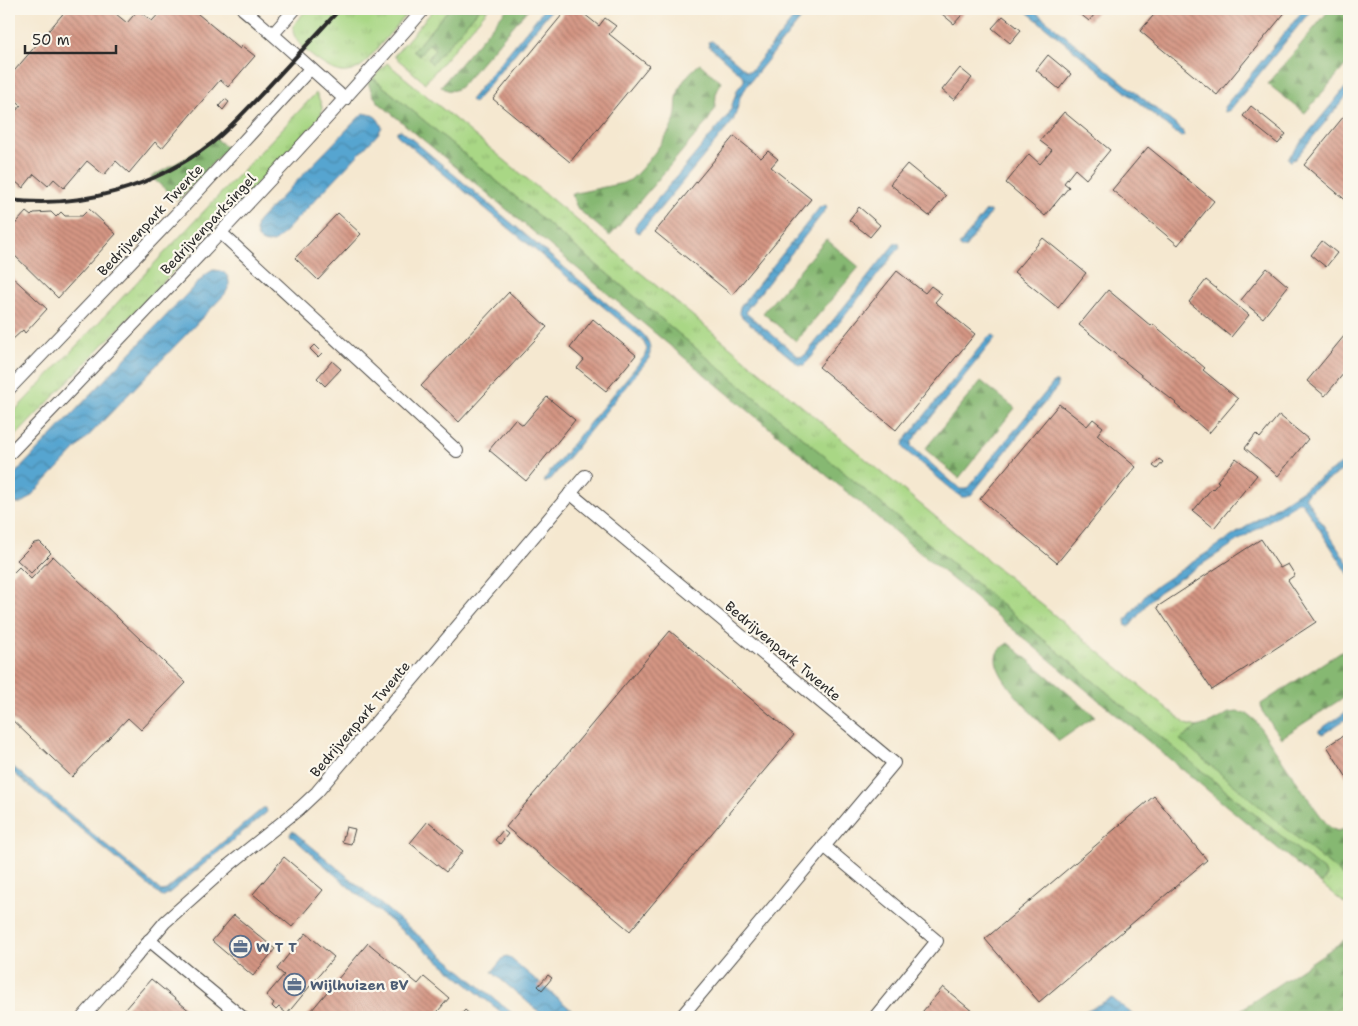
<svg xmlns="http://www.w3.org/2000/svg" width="1358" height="1026" viewBox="0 0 1358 1026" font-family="'Shantell Sans',sans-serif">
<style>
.grass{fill:url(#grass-tufts);stroke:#6a8158}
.forest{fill:url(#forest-firs);stroke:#58724e}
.water{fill:url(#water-waves);stroke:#41687e}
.building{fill:url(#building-back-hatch)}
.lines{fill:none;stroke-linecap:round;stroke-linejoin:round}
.minor-casing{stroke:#494744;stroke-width:14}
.minor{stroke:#fff;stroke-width:12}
.rail{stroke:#2b2b2b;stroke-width:4}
.labels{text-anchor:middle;stroke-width:4.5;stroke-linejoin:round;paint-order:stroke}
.street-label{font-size:14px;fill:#2b2b2b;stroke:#fbf7ec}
.service-label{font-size:14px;font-weight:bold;fill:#4e5e75;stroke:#fbf7ec;text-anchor:start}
</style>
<defs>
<pattern id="grass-tufts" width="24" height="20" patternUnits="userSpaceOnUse" patternTransform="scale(1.25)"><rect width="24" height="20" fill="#a9d785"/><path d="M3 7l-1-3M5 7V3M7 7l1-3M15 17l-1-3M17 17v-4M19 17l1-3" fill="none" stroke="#92b973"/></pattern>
<pattern id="forest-firs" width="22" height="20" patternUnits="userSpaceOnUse" patternTransform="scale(1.25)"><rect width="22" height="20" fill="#86b872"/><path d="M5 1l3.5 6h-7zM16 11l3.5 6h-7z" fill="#6e965e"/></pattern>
<pattern id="water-waves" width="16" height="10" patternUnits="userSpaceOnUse" patternTransform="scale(1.25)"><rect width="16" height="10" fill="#57a5d0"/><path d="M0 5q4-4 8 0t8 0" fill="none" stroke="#4887a9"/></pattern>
<pattern id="building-back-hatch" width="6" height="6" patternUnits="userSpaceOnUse" patternTransform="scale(1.25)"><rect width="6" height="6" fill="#d49583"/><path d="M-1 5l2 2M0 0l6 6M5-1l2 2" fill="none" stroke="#ac7a6b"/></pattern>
</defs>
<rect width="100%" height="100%" fill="#fbf7ec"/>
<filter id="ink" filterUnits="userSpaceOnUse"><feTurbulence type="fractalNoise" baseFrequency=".02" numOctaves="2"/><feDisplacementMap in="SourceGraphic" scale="10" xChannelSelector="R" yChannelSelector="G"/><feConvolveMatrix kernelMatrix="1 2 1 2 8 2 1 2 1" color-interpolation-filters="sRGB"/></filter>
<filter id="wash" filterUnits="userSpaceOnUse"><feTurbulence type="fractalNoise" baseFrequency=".0096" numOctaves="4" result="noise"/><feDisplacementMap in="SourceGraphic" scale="20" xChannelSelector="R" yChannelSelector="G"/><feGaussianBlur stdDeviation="1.12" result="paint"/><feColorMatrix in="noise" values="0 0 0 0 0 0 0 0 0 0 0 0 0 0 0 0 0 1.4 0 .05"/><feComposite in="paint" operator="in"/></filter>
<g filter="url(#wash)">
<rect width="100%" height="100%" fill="#f5e8d0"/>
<!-- grass -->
<g class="grass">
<path d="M308,9H411L365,63C358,69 350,73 341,72C327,70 293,45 293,30C294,21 302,15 308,9Z"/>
<polygon points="434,9 449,9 413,51 429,44 435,49 432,63 479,9 488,9 425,83 394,56"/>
<path d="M387,63L1186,724L1197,727L1181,740L1349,881V907L1321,884L1327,876L1325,872C1005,611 691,342 373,78Z"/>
<path d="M316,93C322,105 325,109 318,120L9,443V417Z"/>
<polygon points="1349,1001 1349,1017 1325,1017"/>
</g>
<!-- forest -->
<g class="forest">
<polygon points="449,9 479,9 432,64 428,59 435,49 429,44 419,56 413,51"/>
<path d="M507,9H528L460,87C453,92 448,92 441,86Z"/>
<polygon points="1330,9 1349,9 1349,61 1305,113 1268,84"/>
<path d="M700,64L721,82L716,94L715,109L707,122L610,236L578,209L575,203L572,194L623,183C625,182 627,181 630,180C641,172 670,134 674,121C677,114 676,106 677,98C679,84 689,72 700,64Z"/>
<path d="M373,78C691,342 1005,611 1325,872L1327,875L1321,884L692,364L379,103L373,95L368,83Z"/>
<polygon points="215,138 227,148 178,200 151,177 188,157"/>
<polygon points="826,239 859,267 796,341 763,313"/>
<polygon points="981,381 1015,408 959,478 925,449"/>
<path d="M1008,643L1095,716L1059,741C1044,725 994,680 996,657C997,650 1002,647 1008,643Z"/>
<polygon points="1349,646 1349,694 1281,738 1262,711 1261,704"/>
<polygon points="1238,712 1247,714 1255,720 1312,804 1326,823 1332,829 1338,831 1349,828 1349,881 1180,740 1197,727 1210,723 1229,713"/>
<polygon points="1349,937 1349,1001 1325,1017 1230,1017"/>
</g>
<!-- water -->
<g class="water">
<polygon points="544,9 552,9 474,103 470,100"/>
<polygon points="801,9 809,9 749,83 740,97 737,110 733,121 640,233 635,231 635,226 729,114 737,90 744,81 744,77 709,46 708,42 712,41 747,71 751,71"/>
<polygon points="1028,9 1032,9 1182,130 1184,136 1181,137 1027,12"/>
<polygon points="1304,9 1312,9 1230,110 1225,112 1224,107"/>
<polygon points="1349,83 1349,93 1295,159 1290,161 1288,158"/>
<path d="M363,113C375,115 377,116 382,127L378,134L277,240C263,249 251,236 258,221Z"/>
<path d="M401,130L641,332C649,340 652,347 649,358L551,479L545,483L544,480L551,470L644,357L647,349L642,339L397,135V131Z"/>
<polygon points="826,205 827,208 748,308 746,313 798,356 802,357 806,354 895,243 899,243 900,247 810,359 804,365 799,365 742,317 739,312 740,307 820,207"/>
<polygon points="986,211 990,211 990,214 965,248 961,248 959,245"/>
<path d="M213,270C229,270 233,282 225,294L27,500C21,504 15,505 9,501V480L205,275Z"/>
<polygon points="994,335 995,338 912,441 911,446 960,489 966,489 969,486 1054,382 1057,382 1058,386 971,495 967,497 961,497 906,451 903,446 904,441 988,337"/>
<polygon points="1349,459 1349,466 1310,491 1305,496 1307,500 1349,565 1349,575 1307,510 1301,502 1298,502 1159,592 1149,601 1130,626 1126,626 1125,621 1145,595 1158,585"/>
<polygon points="1349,710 1349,717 1323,734 1319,732 1319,730"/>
<polygon points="11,765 161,891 166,890 263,808 266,808 267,812 169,893 162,897 9,769"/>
<polygon points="293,831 496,1000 517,1017 507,1017 351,889 290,835 291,832"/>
<polygon points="507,956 510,958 580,1017 545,1017 492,972 504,957"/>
<polygon points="1112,998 1136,1017 1073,1017"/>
</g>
<g id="blocks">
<!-- building -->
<g class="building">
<polygon points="67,9 110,9 127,23 138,10 152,21 163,9 192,9 240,49 242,46 255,56 228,87 220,80 162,148 155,142 129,173 116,161 104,175 87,161 64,188 54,179 48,186 34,174 23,188 9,176 9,119 21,105 9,94 9,77"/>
<polygon points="567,9 578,9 599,26 605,18 616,26 609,34 649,66 570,162 493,99"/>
<polygon points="936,9 967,9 954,24"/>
<polygon points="1074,9 1099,9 1089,21"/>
<polygon points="1159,9 1288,9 1217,95 1140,31"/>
<polygon points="1003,16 1021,30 1010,43 992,28"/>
<polygon points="1048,55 1071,74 1059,89 1036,70"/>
<polygon points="960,68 972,78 954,100 942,90"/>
<polygon points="225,99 229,102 223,110 219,106"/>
<polygon points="1251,106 1286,134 1278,144 1243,116"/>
<polygon points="1349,110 1349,203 1304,165"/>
<polygon points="1064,112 1110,150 1086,179 1075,169 1064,183 1069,187 1045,216 1006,183 1029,154 1040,164 1052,150 1040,141"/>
<polygon points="734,136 761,158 768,151 778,159 771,167 811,199 732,295 655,232"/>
<polygon points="1148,147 1214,201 1178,245 1112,190"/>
<polygon points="907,164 946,196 929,216 890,184"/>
<polygon points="859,207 880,225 870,237 849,220"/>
<polygon points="89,209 116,234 58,298 9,250 9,231 26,212 31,216 34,213 51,212 56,217 61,212 65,216 82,216"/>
<polygon points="338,213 361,234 318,280 295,258"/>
<polygon points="1043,238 1086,273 1058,308 1014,272"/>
<polygon points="1322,241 1337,253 1326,267 1311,255"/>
<polygon points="1267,268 1288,286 1263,318 1241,300"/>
<polygon points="897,271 925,293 931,286 942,294 935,302 975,334 896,430 819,367"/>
<polygon points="9,274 47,309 25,333 23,330 12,340 9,337"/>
<polygon points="1206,280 1249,315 1231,337 1189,302"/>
<polygon points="1108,290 1151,326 1153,324 1205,368 1203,370 1238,399 1209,433 1175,404 1176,403 1079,325"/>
<polygon points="509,292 547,327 459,422 421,386"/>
<polygon points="593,319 636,355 606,391 577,368 584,360 570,348"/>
<polygon points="1349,330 1349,367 1325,396 1307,381"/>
<polygon points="314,345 322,353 318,357 310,349"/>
<polygon points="332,361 341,369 325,386 317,378"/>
<polygon points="547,397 575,420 526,481 489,450 515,419 523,425"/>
<polygon points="1059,404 1087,426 1093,419 1103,427 1097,435 1136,467 1057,563 980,499"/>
<polygon points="1279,415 1308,439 1278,476 1245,448 1256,434 1260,438"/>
<polygon points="1236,458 1257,475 1214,528 1193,511 1212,488 1213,489 1219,482 1217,481"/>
<polygon points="1159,459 1163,462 1157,469 1153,466"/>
<polygon points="1261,539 1280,568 1288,564 1295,575 1288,580 1316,622 1212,690 1157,607"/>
<polygon points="40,542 51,553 31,573 17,560 34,543"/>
<polygon points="53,556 186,683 141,730 128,718 72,777 9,717 9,577 19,567 31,579"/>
<polygon points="670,631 794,735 630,931 506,827"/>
<polygon points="1349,732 1349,781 1327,746"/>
<polygon points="1154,796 1207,860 1039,1002 985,939"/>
<polygon points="428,821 463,851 446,872 410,843"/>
<polygon points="346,827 355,829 351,844 342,842"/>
<polygon points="503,830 508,834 500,844 495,840"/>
<polygon points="284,857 323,890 292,927 253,894"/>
<polygon points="234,915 275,949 253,976 212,941"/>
<polygon points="306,933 334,957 287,1014 279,1007 276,1010 272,1006 274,1003 266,996 284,975 277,969"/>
<polygon points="368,943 418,984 424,977 449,998 433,1017 306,1017"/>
<polygon points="548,975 552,978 542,990 538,986"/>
<polygon points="151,979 197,1017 118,1017"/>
<polygon points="943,987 979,1017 918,1017"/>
<polygon points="465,1010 473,1017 459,1017"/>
</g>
</g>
</g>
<g filter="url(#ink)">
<use href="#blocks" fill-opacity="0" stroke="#494744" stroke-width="1"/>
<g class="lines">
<defs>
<g id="minor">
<path d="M243,9C278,38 311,69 345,99"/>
<polyline points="273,34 295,9"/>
<polyline points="221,233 457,451"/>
<polyline points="9,389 187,203 310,69"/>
<path d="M9,454C149,308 291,162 424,9"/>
<polyline points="570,493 894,763 681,1017"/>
<polyline points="824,846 937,941 875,1017"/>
<polyline points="149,940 242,1017"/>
<polyline points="83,1017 134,959 165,922 229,865 300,808 317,792 585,476"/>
</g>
</defs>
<!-- minor casing -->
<use href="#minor" class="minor-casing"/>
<!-- minor -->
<use href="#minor" class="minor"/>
<!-- rail -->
<path class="rail" d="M9,200C81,209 155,187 212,143C232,126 250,106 268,87C292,61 316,35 340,9"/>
</g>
</g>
<!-- icons -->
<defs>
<symbol id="office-ring" viewBox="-11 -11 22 22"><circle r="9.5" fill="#fbf7ec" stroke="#5c6f8a" stroke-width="1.5"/><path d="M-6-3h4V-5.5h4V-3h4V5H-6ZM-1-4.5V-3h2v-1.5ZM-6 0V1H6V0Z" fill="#5c6f8a"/></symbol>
</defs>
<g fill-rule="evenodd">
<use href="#office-ring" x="228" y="934" width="25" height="25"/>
<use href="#office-ring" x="282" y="972" width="25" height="25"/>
</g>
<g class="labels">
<!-- street labels -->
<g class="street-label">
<text transform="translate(150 220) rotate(-47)" y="5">Bedrijvenpark Twente</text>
<text transform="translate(208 224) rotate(-47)" y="5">Bedrijvenparksingel</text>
<text transform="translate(783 651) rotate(40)" y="5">Bedrijvenpark Twente</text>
<text transform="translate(360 719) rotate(-50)" y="5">Bedrijvenpark Twente</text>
</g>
<!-- service labels -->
<g class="service-label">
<text x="256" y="952">W T T</text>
<text x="310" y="990">Wijlhuizen BV</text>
</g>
</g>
<!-- margin -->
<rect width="1358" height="1026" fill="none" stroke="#fbf7ec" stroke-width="30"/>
<!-- scale -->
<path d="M25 45v8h91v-8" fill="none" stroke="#2b2b2b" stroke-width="2.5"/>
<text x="32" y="45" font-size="15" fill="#2b2b2b" stroke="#fbf7ec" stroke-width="4" paint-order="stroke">50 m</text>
</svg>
